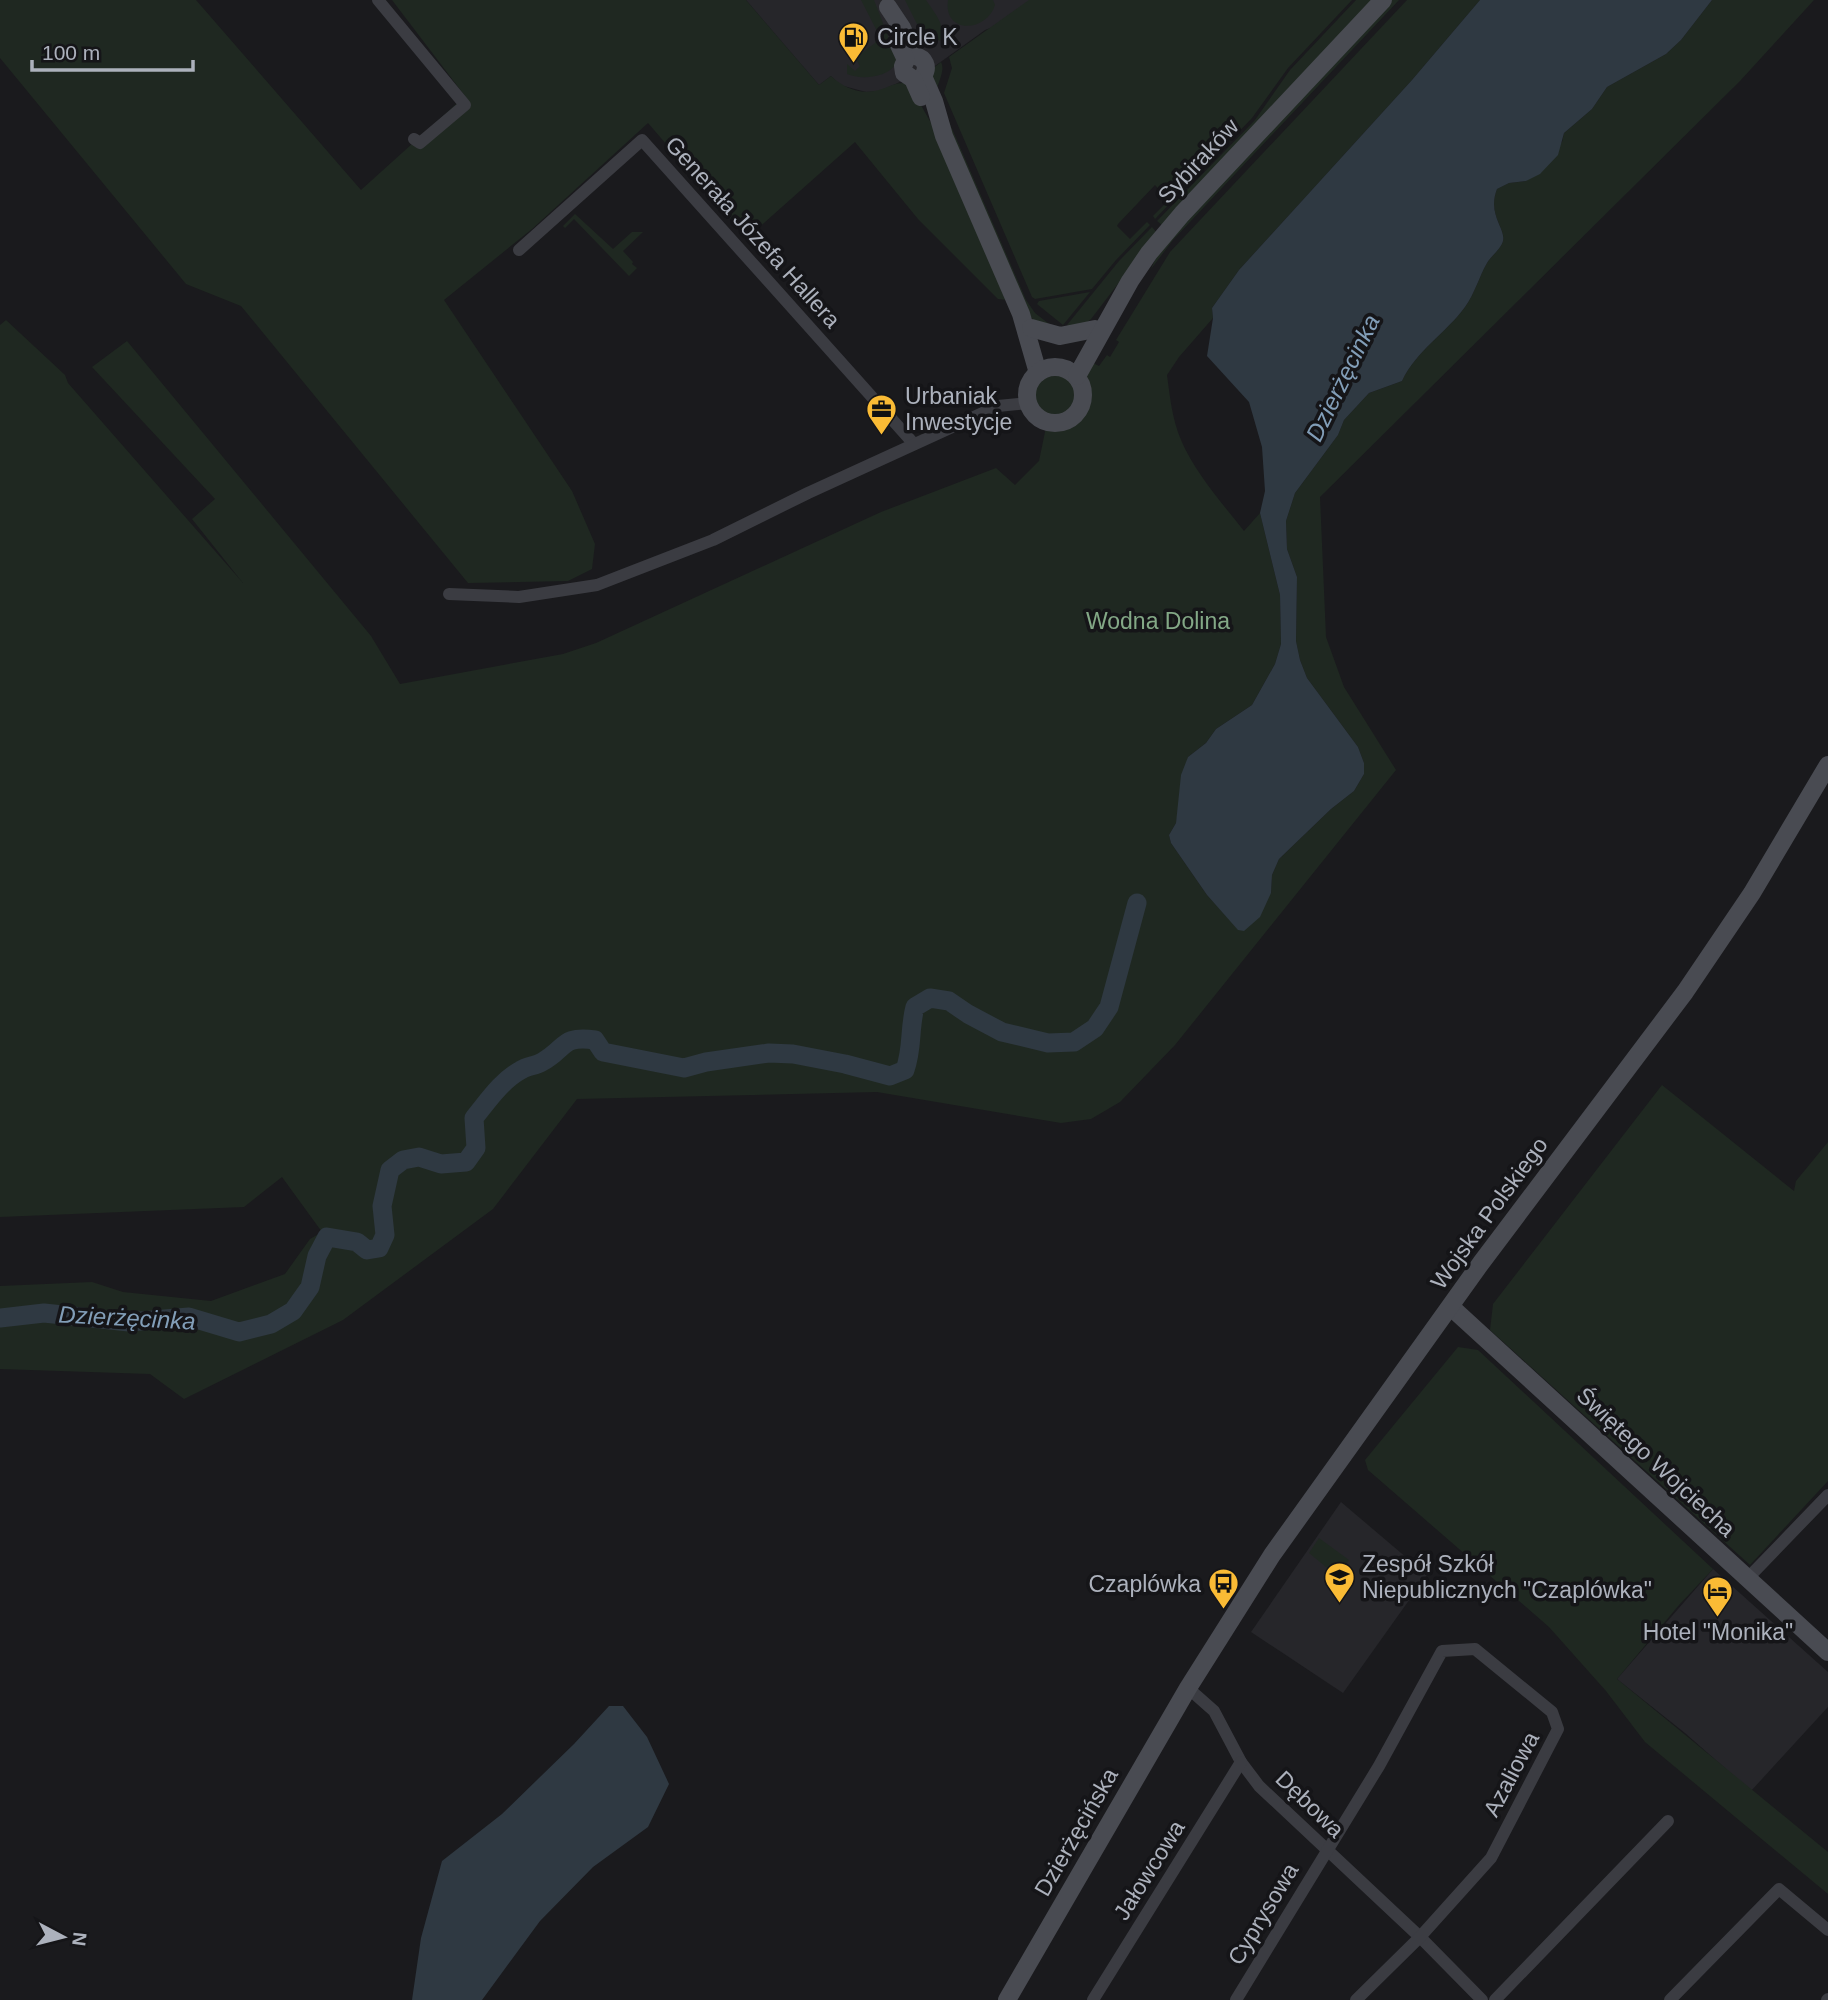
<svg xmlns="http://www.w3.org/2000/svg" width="1828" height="2000" viewBox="0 0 1828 2000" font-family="Arial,sans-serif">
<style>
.built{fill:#26262a}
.green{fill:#1f2821}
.water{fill:#2f3942}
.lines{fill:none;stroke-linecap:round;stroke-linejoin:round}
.river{stroke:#2f3942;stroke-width:19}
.street{stroke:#3b3c42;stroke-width:12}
.secondary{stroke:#494b52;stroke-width:18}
.labels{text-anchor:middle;stroke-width:7;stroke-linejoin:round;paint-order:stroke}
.poi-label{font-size:23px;fill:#acb1bc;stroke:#151518;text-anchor:start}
.street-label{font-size:23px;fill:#acb1bc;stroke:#151518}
.park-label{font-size:23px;fill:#83a886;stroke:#151518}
.water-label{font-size:24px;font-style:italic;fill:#829eb8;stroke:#151518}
</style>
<rect width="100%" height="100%" fill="#1a1a1d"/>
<!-- built -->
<g class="built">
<polygon points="746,0 1066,0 985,30 935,66 880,91 866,92 840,85 831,76 819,85"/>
<polygon points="1341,1502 1427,1575 1343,1693 1251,1632"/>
<polygon points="1713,1569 1828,1672 1828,1707 1751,1791 1685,1733 1617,1679"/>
</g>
<!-- green -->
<g class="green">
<path d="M0,0H196L361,190L465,96L392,0H746L819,85L831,76C845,89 863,96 882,89C892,86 898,81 909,84L935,130L1008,300L998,299L918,219L855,142L747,238L648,123L532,229L444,300L572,491L595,544L592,569L568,581L468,583L241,306L186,284L0,58Z"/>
<path d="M861,0H874L893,49L898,51C898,55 898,59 896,63C889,78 860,80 847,74V64L855,71L860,66L855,58L875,43L878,33Z"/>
<path d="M905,0H926C935,14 946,24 940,41L921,32Z"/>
<path d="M948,0H993L995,5C987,32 943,35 948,0Z"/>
<polygon points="1029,0 1352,0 1288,68 1252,118 1155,219 1153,216 1169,200 1155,185 1118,224 1117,226 1130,239 1147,222 1150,225 1116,260 1092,289 1035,299 1032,297 944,93 952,68 949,57"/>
<polygon points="1356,0 1374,0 1162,225 1157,221 1255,120 1290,70"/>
<polygon points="1391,0 1399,0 1173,240 1151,269 1161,246"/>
<path d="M1407,0H1480L1412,80L1239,270L1212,308L1213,318L1179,357L1167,375C1170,397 1172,419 1181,440C1195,473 1222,503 1244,531L1260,513L1280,595L1281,644L1275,664L1252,705L1216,729L1206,743L1188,757L1176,823L1169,835L1171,843L1207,895L1238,929L1271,893L1272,875L1279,859L1331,809L1354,791L1364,774V763L1358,747L1307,678L1300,660L1296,641L1297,577L1287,549L1286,521L1295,493L1338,435L1344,420L1369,393L1402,381C1416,351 1446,333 1465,307C1475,293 1479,277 1487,263C1491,256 1501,249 1503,241C1506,228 1487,215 1497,189L1509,183L1526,181L1562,142L1564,133L1592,109L1607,87L1666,54L1681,40L1712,0H1814L1740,81L1320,497L1326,637L1344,687L1396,770L1175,1045L1120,1102L1091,1119L1061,1123L877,1092L577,1099L493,1209L343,1320L184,1399L150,1374L0,1369V1286L92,1282L123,1292L211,1301L285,1274L310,1239L322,1232L282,1177L244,1207L0,1217V325L6,320L65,375L68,383L243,583L192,519L215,499L92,367L127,341L371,636L400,684L563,654L596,643L881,512L996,468L1015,485L1039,461L1046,427L1065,426L1080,416L1087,398L1084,379L1089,361L1099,366L1107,355L1110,357L1119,342L1116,340L1170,252Z"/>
<path d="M941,62C946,72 936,83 937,94L1026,300L1035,313L1057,330L1037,324L1029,315L929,83L932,69Z"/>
<polygon points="575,214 613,249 632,232 643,232 623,251 633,262 632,264 637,268 629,276 574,219 565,228 563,226"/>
<polygon points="1152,227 1157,233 1091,319 1084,325 1068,332 1067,325 1119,261"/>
<polygon points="1090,292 1063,325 1037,304 1039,301"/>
<circle cx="1055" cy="396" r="21"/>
<polygon points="1662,1085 1794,1191 1796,1181 1828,1142 1828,1481 1750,1565 1490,1330 1493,1304"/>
<polygon points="1458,1347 1478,1350 1713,1569 1679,1605 1617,1679 1828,1852 1828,1894 1645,1742 1606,1691 1549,1627 1368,1470 1365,1460"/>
<polygon points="1319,1538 1349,1560 1337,1576 1309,1553"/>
</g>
<!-- water -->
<g class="water">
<path d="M1480,0H1712L1681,40L1666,54L1607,87L1592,109L1564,133L1558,155L1540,174L1526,181L1509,183L1497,189C1487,215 1506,228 1503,241C1501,249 1491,256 1487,263C1479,277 1475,293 1465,307C1446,333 1416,351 1402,381L1369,393L1344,420L1338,435L1295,493L1286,521L1287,549L1297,577L1296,641L1300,660L1307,678L1358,747L1364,763V774L1354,791L1331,809L1279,859L1272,875L1271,893L1260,917L1244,931L1238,930L1207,895L1171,843L1169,835L1176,823L1181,775L1188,757L1206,743L1216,729L1252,705L1275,664L1281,644L1280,595L1260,513L1265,491L1262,447L1249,402L1207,356L1213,318L1212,308L1239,270L1412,80Z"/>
<polygon points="609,1706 623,1706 647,1737 669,1784 648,1827 593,1867 540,1921 482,2000 412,2000 421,1938 442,1861 502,1814 574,1744"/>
</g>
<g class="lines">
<!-- river -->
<path class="river" d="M0,1318L44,1313L129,1322L189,1317L239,1332L271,1324L293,1311L310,1287L317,1256L327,1237L357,1242L367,1250L379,1248L385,1235L382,1206L390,1170L403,1160L419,1157L441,1164L466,1162L476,1148L474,1118C488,1101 501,1081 521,1070C527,1066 535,1066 542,1062C566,1049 561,1035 595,1040L603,1052L684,1068L706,1062L769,1053L793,1054L845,1064L890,1076L905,1070C913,1047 909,1030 915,1007L930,998L949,1001L968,1014L1002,1032L1048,1043L1074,1042L1095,1028L1109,1007L1137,903"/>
<!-- street -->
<g class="street">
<polyline points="378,0 465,105 420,143 414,139"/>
<polyline points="519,250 642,140 914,444"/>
<polyline points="449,594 519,597 597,585 713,540 808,493 998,406 1028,403"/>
<polyline points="1747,1579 1828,1495"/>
<polyline points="1188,1688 1214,1711 1241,1762 1259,1786 1420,1937 1482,2000"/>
<polyline points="1093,2000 1241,1762"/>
<polyline points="1236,2000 1379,1766 1442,1651 1475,1649 1552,1712 1558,1729 1491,1858 1420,1937 1356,2000"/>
<polyline points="1495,2000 1668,1821"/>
<polyline points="1670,2000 1779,1889 1828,1930"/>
<polyline points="1827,2000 1828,1999"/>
</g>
<!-- secondary -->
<g class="secondary">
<path d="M888,7L902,28L915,56C925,58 929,67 923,76L934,101L944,136L1021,314L1038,373"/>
<polyline points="898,43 906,60 903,66 904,73 913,79 921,97"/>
<polyline points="1031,328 1060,336 1095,329"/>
<circle cx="1055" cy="395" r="28"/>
<polyline points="1077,376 1130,281 1149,253 1182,214 1383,0"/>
<polyline points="1451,1307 1828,1652"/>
<polyline points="1007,2000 1188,1688 1272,1555 1481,1263 1685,992 1752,893 1828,765"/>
</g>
</g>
<!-- icons -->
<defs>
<symbol id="fuel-pin" viewBox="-11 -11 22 30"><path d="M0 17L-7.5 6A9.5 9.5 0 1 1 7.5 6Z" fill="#fabb35" stroke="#151518"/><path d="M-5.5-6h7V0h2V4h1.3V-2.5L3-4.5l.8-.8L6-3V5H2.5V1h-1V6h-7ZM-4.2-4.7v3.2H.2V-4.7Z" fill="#111"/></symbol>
<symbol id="office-pin" viewBox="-11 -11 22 30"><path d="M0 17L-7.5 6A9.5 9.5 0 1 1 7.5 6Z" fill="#fabb35" stroke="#151518"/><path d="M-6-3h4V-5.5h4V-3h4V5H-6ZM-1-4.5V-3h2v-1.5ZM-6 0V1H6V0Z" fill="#111"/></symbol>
<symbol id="university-pin" viewBox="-11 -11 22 30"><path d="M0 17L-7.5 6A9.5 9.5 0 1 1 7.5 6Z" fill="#fabb35" stroke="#151518"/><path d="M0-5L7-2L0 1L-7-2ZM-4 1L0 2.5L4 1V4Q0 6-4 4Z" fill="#111"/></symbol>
<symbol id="bus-pin" viewBox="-11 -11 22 30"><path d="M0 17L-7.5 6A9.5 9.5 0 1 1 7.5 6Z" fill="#fabb35" stroke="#151518"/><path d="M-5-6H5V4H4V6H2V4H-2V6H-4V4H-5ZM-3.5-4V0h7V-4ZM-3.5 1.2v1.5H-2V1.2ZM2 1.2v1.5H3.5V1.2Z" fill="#111"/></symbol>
<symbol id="hotel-pin" viewBox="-11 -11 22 30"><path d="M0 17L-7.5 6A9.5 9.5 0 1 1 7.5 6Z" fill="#fabb35" stroke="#151518"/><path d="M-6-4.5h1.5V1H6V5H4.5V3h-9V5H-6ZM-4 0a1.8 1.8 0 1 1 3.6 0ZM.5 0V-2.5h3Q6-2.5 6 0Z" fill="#111"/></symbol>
</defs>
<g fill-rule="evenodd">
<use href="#fuel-pin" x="836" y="20" width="35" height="47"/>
<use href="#office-pin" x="864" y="392" width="35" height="47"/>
<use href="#university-pin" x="1322" y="1560" width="35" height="47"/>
<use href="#bus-pin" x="1206" y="1566" width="35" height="47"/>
<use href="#hotel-pin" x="1700" y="1574" width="35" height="47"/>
</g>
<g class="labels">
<!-- poi labels -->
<g class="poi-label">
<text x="877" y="45">Circle K</text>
<text x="905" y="404">Urbaniak<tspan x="905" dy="26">Inwestycje</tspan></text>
<text x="1362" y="1572">Zespół Szkół<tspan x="1362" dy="26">Niepublicznych "Czaplówka"</tspan></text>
<text x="1201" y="1592" text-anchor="end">Czaplówka</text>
<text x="1718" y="1640" text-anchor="middle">Hotel "Monika"</text>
</g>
<!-- street labels -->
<g class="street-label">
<text transform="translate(1198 161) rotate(-47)" y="8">Sybiraków</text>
<text transform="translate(753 232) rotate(48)" y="8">Generała Józefa Hallera</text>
<text transform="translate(1489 1213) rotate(-54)" y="8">Wojska Polskiego</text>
<text transform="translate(1656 1462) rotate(43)" y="8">Świętego Wojciecha</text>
<text transform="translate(1511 1774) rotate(-62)" y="8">Azaliowa</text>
<text transform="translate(1310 1804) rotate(44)" y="8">Dębowa</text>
<text transform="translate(1076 1832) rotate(-60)" y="8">Dzierżęcińska</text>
<text transform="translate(1149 1870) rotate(-58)" y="8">Jałowcowa</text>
<text transform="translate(1263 1914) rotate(-59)" y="8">Cyprysowa</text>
</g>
<!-- park labels -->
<g class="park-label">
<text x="1158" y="629">Wodna Dolina</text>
</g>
<!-- water labels -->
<g class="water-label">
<text transform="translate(1343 378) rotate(-64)" y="8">Dzierżęcinka</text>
<text transform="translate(127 1318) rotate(3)" y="8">Dzierżęcinka</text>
</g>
</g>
<!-- north arrow -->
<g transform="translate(63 1937) rotate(97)" stroke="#151518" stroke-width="5" paint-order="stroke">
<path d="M0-5L12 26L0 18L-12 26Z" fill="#acb1bc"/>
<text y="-10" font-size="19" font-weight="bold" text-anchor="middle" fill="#acb1bc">N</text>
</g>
<!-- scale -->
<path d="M32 60v10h161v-10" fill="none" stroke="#acb1bc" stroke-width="3.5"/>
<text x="42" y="60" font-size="21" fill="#acb1bc" stroke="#151518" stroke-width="5" paint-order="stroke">100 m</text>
</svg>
